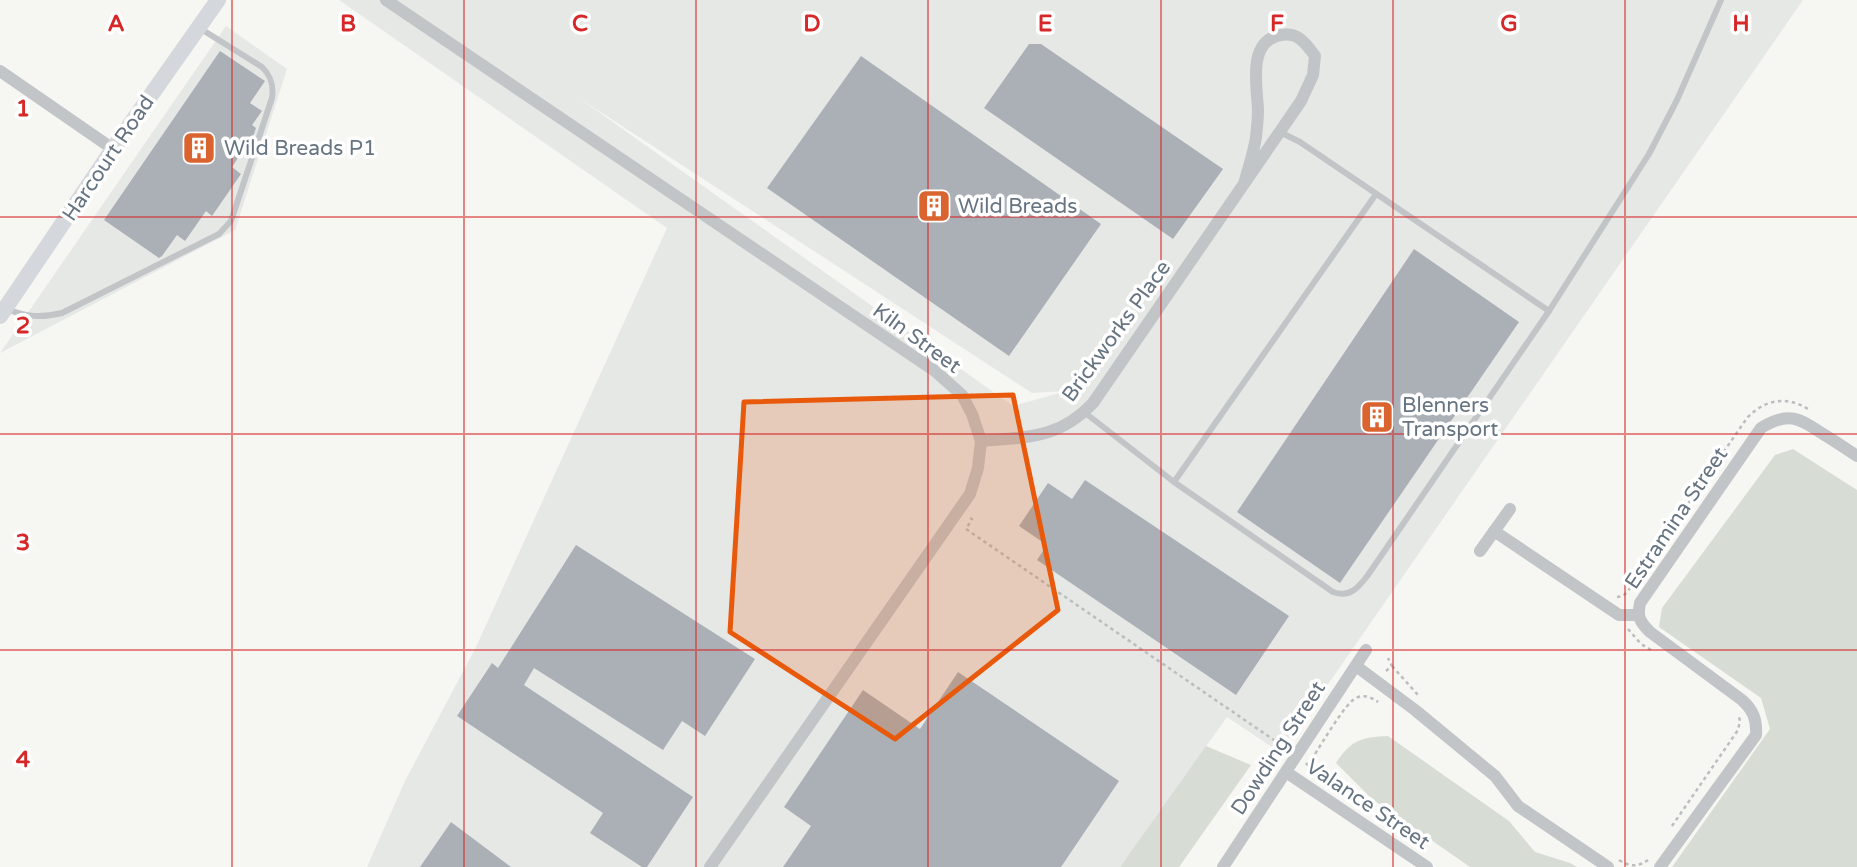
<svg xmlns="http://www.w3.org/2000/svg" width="1857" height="867" viewBox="0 0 1857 867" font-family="'Varela Round',sans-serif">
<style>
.built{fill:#e6e8e6;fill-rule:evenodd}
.green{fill:#d7ddd4}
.building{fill:#aab0b6}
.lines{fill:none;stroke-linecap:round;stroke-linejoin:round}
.path{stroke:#bbbdbf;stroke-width:2.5;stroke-dasharray:3.5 3.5;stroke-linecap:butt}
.service{stroke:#c1c5c8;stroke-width:6}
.minor{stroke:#c1c5c8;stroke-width:12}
.secondary{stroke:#d4d8dc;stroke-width:16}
.marked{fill:#e8590c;fill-opacity:0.2;stroke:#e8590c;stroke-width:5;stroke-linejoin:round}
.grid{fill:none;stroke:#d62828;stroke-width:2;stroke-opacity:0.55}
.labels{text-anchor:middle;stroke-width:7;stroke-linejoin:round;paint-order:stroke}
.poi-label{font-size:21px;fill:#667482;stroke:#fff;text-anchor:start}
.street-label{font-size:21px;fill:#667482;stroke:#fff}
.grid-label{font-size:23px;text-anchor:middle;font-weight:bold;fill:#d62828;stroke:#fff;stroke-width:7;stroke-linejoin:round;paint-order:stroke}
</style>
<rect width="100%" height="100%" fill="#f6f6f3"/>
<!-- built -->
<g class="built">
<path d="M339,0H1803L1290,739L1282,733L1272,747L1227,717L1120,867H367L405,781L476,647L667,228ZM579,98L1032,393L1066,391L1013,406Z"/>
<polygon points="226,26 287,69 235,230 0,353"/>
</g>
<!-- green -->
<g class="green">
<polygon points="1793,449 1857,490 1857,867 1672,867 1770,729 1761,698 1659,627 1662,608 1775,455"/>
<path d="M1388,736L1509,821L1535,852L1570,863L1577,867H1470L1372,799L1336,763C1351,740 1362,737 1388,736Z"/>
<polygon points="1206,746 1251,765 1179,867 1120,867"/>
</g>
<!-- building -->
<g class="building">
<polygon points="1029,44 1041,44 1223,169 1173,239 984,108"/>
<polygon points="220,51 265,81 250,103 262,111 252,125 256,128 254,134 232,167 241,174 212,216 206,211 185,241 177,235 162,256 159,258 104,220"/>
<polygon points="861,56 1101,224 1009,356 767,188"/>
<polygon points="1414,249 1519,322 1340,583 1237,512"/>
<polygon points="1085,480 1289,616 1236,695 1037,560 1047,545 1019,526 1048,483 1072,499"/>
<polygon points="576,545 755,659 705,736 682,721 663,750 534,668 524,685 693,797 647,867 642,867 590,833 603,813 457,716 492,663 498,668"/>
<polygon points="958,672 1119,781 1061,867 783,867 811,826 784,807 863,690 920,729"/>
<polygon points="451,822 511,867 420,867"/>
</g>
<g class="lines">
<!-- path -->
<g class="path">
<polyline points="970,518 972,519 966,529 1287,749"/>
<path d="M1617,597L1623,596L1628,591L1747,418C1764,400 1786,395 1808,409"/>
<polyline points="1628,629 1641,644 1651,650"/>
<polyline points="1392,666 1418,695"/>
<polyline points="1386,671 1392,666 1388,658"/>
<polyline points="1306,763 1314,774"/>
<path d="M1309,766L1313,757C1321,745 1346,702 1356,698C1364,694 1371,697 1378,702"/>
<polyline points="1672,826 1738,730 1740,721 1739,717"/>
<path d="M1619,860C1630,867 1638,867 1648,860"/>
</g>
<!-- service -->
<g class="service">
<polyline points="1280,132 1300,142 1549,311"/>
<path d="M7,309C26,317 42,318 62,313L219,234L231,221L272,98C274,85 271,76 262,67L201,29"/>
<path d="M1084,412L1174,482L1333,592C1350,598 1358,588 1368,575L1549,311L1649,154L1677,100L1721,0"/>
<polyline points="1174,482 1376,194"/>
</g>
<!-- minor -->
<g class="minor">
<polyline points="386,0 935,371 962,395 972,414 981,441 978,468 970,494 710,867"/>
<polyline points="0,71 113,149"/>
<path d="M981,441C1027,437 1059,439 1093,403L1301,101L1313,75L1315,56C1306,44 1299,32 1281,35C1247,41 1257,85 1258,110C1258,118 1257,128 1256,137C1254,152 1248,169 1244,184"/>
<polyline points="1494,531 1619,615 1637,615"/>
<polyline points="1480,551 1510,509"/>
<polyline points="1356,666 1415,710 1495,776 1518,806 1608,867"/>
<polyline points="1286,772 1427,867"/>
<polyline points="1223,867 1366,650"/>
<path d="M1660,867L1756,735C1757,719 1753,710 1742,700L1650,632C1640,622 1637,617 1640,603L1761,428C1788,411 1799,418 1823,434C1835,441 1846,449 1857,456"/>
</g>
<!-- secondary -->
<polyline class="secondary" points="0,316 113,149 218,0"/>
</g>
<!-- marked area -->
<path class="marked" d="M1013,395L1058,610L895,739L730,632L744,402Z"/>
<!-- grid -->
<path class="grid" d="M232,0V867M464,0V867M696,0V867M928,0V867M1161,0V867M1393,0V867M1625,0V867M0,217H1857M0,434H1857M0,650H1857"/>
<!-- icons -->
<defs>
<symbol id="building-square" viewBox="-11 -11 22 22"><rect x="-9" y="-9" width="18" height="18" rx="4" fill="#da642f" stroke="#fff"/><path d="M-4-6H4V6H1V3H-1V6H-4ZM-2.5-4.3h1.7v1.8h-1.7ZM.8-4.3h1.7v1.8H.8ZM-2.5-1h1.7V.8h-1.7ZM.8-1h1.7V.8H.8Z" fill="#fff"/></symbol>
</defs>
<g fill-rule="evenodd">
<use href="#building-square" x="180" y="129" width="38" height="38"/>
<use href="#building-square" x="915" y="187" width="38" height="38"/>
<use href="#building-square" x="1358" y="398" width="38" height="38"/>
</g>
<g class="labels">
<!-- poi labels -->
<g class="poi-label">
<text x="224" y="155">Wild Breads P1</text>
<text x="958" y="213">Wild Breads</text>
<text x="1402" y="412">Blenners<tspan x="1402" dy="24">Transport</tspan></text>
</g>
<!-- street labels -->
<g class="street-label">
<text transform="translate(108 158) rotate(-56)" y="7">Harcourt Road</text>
<text transform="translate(1116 331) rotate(-54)" y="7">Brickworks Place</text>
<text transform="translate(917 338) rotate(36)" y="7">Kiln Street</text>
<text transform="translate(1676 518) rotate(-56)" y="7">Estramina Street</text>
<text transform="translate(1278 748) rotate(-57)" y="7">Dowding Street</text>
<text transform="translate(1368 804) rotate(34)" y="7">Valance Street</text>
</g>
</g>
<g class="grid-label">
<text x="116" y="31">A</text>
<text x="348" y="31">B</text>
<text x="580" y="31">C</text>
<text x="812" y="31">D</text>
<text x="1045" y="31">E</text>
<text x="1277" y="31">F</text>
<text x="1509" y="31">G</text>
<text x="1741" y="31">H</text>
<text x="23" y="116">1</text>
<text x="23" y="333">2</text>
<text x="23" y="550">3</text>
<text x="23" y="767">4</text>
</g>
</svg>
